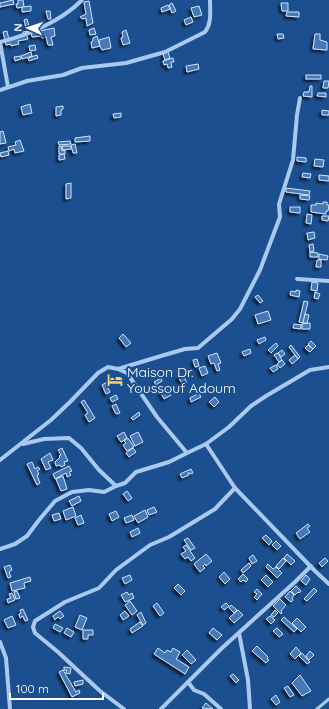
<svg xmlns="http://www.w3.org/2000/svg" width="329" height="709" viewBox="0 0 329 709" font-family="Quicksand,sans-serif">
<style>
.building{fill:#4478b7;stroke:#cfe3fa;filter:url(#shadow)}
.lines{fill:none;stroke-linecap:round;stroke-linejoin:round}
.lane{stroke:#a9c9ee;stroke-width:3}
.street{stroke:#a9c9ee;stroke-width:4}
.labels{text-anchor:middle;stroke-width:4;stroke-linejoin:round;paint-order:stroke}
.poi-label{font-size:14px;fill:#fff;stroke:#1b4f8f;text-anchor:start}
</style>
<defs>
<filter id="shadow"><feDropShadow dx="-2.5" dy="2.5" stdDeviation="1" flood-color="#0009"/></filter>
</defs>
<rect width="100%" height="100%" fill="#1b4f8f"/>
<!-- building -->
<g class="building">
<polygon points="13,0 14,4 0,7 0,3"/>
<polygon points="18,0 23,0 24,7 17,8 16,4 18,4"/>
<polygon points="89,1 93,23 87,26 86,18 82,19 80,17 86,14 84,2"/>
<polygon points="172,3 176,11 172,13 169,5"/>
<polygon points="281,3 288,3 288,11 282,11"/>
<polygon points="168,5 170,9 162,12 161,8"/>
<polygon points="31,6 31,11 22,12 22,7"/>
<polygon points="199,6 202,15 194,17 191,8"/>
<polygon points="46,11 50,11 51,19 48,19"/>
<polygon points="287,12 299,12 299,17 286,16"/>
<polygon points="191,17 193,22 186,25 184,20"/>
<polygon points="27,19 29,27 26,28 24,20"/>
<polygon points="54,28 55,36 51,37 53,45 48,45 46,37 42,38 39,31"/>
<polygon points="94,28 96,34 90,35 89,30"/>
<polygon points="126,30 130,43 123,45 121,38 123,37 122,32"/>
<polygon points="7,31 9,40 24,36 23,32 29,31 26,34 28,39 18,41 19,44 11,46 11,44 6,45 3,32"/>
<polygon points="40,31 41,36 32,37 31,33"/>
<polygon points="277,34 283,34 284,38 278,39"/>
<polygon points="315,34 320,34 320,40 327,42 327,50 313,49"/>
<polygon points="97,36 100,46 92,48 91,42 93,41 93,38"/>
<polygon points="109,37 111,48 102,50 100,46 99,40"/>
<polygon points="35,45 36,50 30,51 29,46"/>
<polygon points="31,52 32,56 22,59 21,56"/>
<polygon points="168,52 170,58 165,60 163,54"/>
<polygon points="37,55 38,58 29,61 28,58"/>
<polygon points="21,56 21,59 15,61 14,57"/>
<polygon points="173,58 174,62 171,62 172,67 168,68 167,64 164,65 163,61"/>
<polygon points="198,64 199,69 187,72 186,66"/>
<rect x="306" y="75" width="15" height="4"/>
<polygon points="324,81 329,81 328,88 323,88"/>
<polygon points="310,86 312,86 312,97 303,96 304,92 309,92"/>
<polygon points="318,93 326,93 326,97 317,96"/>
<polygon points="30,104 32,113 23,115 21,107"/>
<polygon points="63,106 63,109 61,110 61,115 56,116 56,107"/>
<polygon points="322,110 329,111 329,115 322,115"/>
<polygon points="121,113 121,117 114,118 113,114"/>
<polygon points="3,131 6,143 0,144 0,132"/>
<polygon points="90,136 90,141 75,142 75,138"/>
<polygon points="20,140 24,151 15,153 14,149 9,151 8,147 16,145 15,142"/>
<polygon points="70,141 71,144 59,145 58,142"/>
<polygon points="75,144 77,153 73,153 71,145"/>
<polygon points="59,146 61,146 62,151 65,150 65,154 59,154"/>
<polygon points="62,146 71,146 71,149 63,150"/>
<polygon points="8,151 9,155 1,157 0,153"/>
<polygon points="64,154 65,159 59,160 59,155"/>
<polygon points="297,157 306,158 306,162 297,161"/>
<polygon points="315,159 324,160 323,167 314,166"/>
<polygon points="303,173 311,174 310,178 302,177"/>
<polygon points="319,175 329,176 329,181 319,180"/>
<polygon points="71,183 71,198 66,199 66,184"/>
<polygon points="286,188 310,191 309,195 286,192"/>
<polygon points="300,195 310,196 309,200 300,199"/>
<polygon points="323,202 327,202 327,205 329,205 328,211 326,211 326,214 311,212 311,205 316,205 316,203 323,204"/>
<polygon points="290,207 300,207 300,213 290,212"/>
<polygon points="307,214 312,215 311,224 306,223"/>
<polygon points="322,216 329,216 328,221 322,220"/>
<polygon points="314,232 315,238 308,240 307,233"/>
<polygon points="313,244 314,251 310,252 309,245"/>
<polygon points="310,252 318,253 318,257 310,257"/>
<polygon points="319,254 328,256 327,260 319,259"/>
<polygon points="317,260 321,260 321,267 316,267"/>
<polygon points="312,282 318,283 317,291 311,290"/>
<polygon points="296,290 300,291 299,297 290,295 291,291 296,292"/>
<polygon points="315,292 320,294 318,299 314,298"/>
<polygon points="258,295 263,301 260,303 255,297"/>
<polygon points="304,301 308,302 303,323 299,322"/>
<polygon points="268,311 271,320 258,324 255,315"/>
<polygon points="305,314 309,315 307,323 303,323"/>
<polygon points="310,323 310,329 302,329 302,324"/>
<polygon points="294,324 301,325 301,329 293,328"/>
<polygon points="123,334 131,343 126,347 119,338"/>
<polygon points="265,337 266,340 259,344 257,340"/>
<polygon points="311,341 316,346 313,349 308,344"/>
<polygon points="276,343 278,346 271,353 268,350"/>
<polygon points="291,345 300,357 298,359 289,347"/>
<polygon points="308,345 313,349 310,352 305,348"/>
<polygon points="250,349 251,353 244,356 242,352"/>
<polygon points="282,350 285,354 281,357 278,353"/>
<polygon points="217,353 221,363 218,364 220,370 217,371 214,363 211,364 208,356"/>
<polygon points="278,353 282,360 279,362 274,355"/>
<polygon points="295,355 298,359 292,364 289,360"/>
<polygon points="197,359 199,366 195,367 193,360"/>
<polygon points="282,360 285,364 280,368 277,364"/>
<polygon points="276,365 278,369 273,372 270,368"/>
<polygon points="205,366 208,373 202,376 199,368"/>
<polygon points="183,375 187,383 183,385 178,377"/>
<polygon points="161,378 162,381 156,385 154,382"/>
<polygon points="109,381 111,384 107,386 110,392 106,394 102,385"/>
<polygon points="166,388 171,395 164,399 160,392"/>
<polygon points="199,393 201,397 191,402 190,398"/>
<polygon points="116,395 118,399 112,402 110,398"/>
<polygon points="215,397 219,402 214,407 209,402"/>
<polygon points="84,400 95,418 89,422 85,415 88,413 81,402"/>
<polygon points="116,404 120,413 116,414 112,406"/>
<polygon points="139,412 140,415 133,420 131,418"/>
<polygon points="124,432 127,438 121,442 117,436"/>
<polygon points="138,432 143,442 135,446 130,436"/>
<polygon points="128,438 134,447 127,451 123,445 126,443 124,441"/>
<polygon points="62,448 68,461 64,462 65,465 61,467 60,465 56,466 55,462 60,457 59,456 61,455 58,450"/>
<polygon points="133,448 136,452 129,457 126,453"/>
<polygon points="50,453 53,460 48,462 51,468 46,470 41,459"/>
<polygon points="32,462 35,469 38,467 40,469 37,471 39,474 37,475 40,483 37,485 27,464"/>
<polygon points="69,466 72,471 69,472 71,475 67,477 66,473 55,479 53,474"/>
<polygon points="191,469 193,473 191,474 190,473 188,473 189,475 182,478 180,474"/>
<polygon points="63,476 67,489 61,491 56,479"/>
<polygon points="127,491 132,498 128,501 123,494"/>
<polygon points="79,496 81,501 72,506 69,501"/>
<polygon points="73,507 76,516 66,520 63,511"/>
<polygon points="154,507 157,512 149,515 147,510"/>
<polygon points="145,510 148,517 138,523 134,516"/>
<polygon points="116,511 119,517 112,521 109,514"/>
<polygon points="59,513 61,519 54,521 52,515"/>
<polygon points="81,515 84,523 78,525 75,518"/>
<polygon points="132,515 134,520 126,523 124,518"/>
<polygon points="308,524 310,526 307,528 310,532 300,539 296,533"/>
<polygon points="138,528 140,533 132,537 130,532"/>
<polygon points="266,535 272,541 269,545 262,538"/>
<polygon points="188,538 195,548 191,550 184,540"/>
<polygon points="276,541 281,546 277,550 272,545"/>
<polygon points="186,545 195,558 191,561 188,557 185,559 181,554 186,551 183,547"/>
<polygon points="206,554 212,561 206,566 205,564 203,566 205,568 200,572 194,564"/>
<polygon points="287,554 295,561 291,565 284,558"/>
<polygon points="253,555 257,561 252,564 249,558"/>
<polygon points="283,558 286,561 279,569 276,566"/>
<polygon points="325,558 328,561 322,567 319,563"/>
<polygon points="249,563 251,566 243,573 241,570"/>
<polygon points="268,564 273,569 276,567 282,573 277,578 266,567"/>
<polygon points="10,565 12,570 9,572 11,577 8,578 4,567"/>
<polygon points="224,572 230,579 225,584 219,577"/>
<polygon points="243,574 248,579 246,582 243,580 241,582 238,579"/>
<polygon points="130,575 132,580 125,584 122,578"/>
<polygon points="266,575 273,582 268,587 261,580"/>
<polygon points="306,575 310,579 306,585 301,581"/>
<polygon points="30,577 31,581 24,583 25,588 12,591 10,583"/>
<polygon points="178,584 185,591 181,595 174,588"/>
<polygon points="296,586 301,591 299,593 298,592 295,595 291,591"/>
<polygon points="314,588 317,591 307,601 304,599"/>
<polygon points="257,589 262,594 257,600 254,597 257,594 254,592"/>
<polygon points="17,591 20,598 16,599 14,592"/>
<polygon points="290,591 294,595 292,598 293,600 291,602 285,597"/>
<polygon points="127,592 129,595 132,593 134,598 125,602 121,595"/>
<polygon points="12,593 15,600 8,603 7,599 11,598 9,594"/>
<polygon points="280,599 286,605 281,611 282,612 281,614 273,606"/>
<polygon points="130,601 137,611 132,615 125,605"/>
<polygon points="157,603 164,613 160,616 153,606"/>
<polygon points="226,603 229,606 224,610 221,607"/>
<polygon points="231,605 237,610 234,613 229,608"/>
<polygon points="23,609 28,620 25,621 23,616 20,618 19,614 21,613 20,610"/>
<polygon points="238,610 243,615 234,623 229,618"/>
<polygon points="275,610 278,613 274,617 271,615"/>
<polygon points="60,611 64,616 60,619 58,617 55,620 53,616"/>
<polygon points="125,611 129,616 123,620 120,615"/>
<polygon points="141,612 146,623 143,625 137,615"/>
<polygon points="80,615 87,618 82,630 75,627"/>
<polygon points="12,616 16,625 8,628 4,620"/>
<polygon points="270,616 275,620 271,624 266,619"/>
<polygon points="284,617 297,629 294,632 281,620"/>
<polygon points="297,618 306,627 301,632 292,623"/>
<polygon points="140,622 143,626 132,633 130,629"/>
<polygon points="55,624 63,628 60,632 53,628"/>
<polygon points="67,628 74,632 71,637 64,633"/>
<polygon points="213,628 222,635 217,640 209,633"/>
<polygon points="277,628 283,634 279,637 273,631"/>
<polygon points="83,630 93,630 93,635 88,635 88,639 83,639"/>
<polygon points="257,646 268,657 267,659 269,660 266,663 252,651"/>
<polygon points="296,647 301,653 295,659 290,654"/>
<polygon points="158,648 165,653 167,650 171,652 173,648 180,652 176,659 189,667 185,674 154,654"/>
<polygon points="187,650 196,660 191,664 182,655"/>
<polygon points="310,651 314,655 309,660 306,656"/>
<polygon points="302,653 310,662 307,664 299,656"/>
<polygon points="64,667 71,668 70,674 66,673 67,670 64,670"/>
<polygon points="63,670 76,692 79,690 80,693 72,697 59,672"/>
<polygon points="233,674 239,680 236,683 230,676"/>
<polygon points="300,675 311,691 302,696 292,683"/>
<polygon points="83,680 83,684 75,686 74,682"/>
<polygon points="288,686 294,695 290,697 284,688"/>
<polygon points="276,695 280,702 276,705 271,699"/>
<polygon points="206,703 213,709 202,708"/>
</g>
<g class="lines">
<!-- lane -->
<polyline class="lane" points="317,709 329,699"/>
<!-- street -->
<g class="street">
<path d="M0,42C29,35 61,21 82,0"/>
<polyline points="0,42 8,87"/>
<path d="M0,90L27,81L63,75L82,68L126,63L165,52L205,32C212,23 210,11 210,0"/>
<polyline points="297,279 329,281"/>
<polyline points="23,444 44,439 69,438 81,448 99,470 116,486 125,483 136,472 169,462 187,453 157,417 127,373 118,369"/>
<polyline points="187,453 206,444 229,427 251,406 266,396 310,370 329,367"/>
<polyline points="0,460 51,420 70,402 98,373 108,367 118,369 161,356 185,349 198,348 232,319 240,309 260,270 280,217 279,204 293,160 297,115 300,98"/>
<polyline points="235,488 315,571 329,584"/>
<polyline points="0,549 15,544 27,536 39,520 55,501 72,492 89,490 104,492 116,486"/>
<polyline points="239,633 248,680 250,709"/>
<polyline points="0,642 6,658 10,709"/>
<polyline points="188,682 194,690 204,694 221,709"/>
<polyline points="124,709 100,691 58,652 35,633 33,627 35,621 65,602 99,588 116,570 150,545 169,537 215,509 235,488 206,444"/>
<polyline points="161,709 222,648 295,582 311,566"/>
</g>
</g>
<!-- icons -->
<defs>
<symbol id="hotel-bare" viewBox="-9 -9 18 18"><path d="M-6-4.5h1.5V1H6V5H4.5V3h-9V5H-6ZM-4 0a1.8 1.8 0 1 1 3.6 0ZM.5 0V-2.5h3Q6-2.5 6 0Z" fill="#ffd166" stroke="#1b4f8f" stroke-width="2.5" paint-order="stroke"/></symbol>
</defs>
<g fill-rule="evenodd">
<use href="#hotel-bare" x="104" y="369" width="22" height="22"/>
</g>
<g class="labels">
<!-- poi labels -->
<g class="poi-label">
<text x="127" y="377">Maison Dr.<tspan x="127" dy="16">Youssouf Adoum</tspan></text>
</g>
</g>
<!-- north arrow -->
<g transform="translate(28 28) rotate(273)" stroke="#1b4f8f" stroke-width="3" paint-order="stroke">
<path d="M0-3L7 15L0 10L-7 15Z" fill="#ffffff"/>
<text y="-6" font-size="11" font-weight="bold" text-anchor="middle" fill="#ffffff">N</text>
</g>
<!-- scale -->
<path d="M10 693v6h93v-6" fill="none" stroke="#ffffff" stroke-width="2"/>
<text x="16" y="693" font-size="12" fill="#ffffff" stroke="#1b4f8f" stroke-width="3" paint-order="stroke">100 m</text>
</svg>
